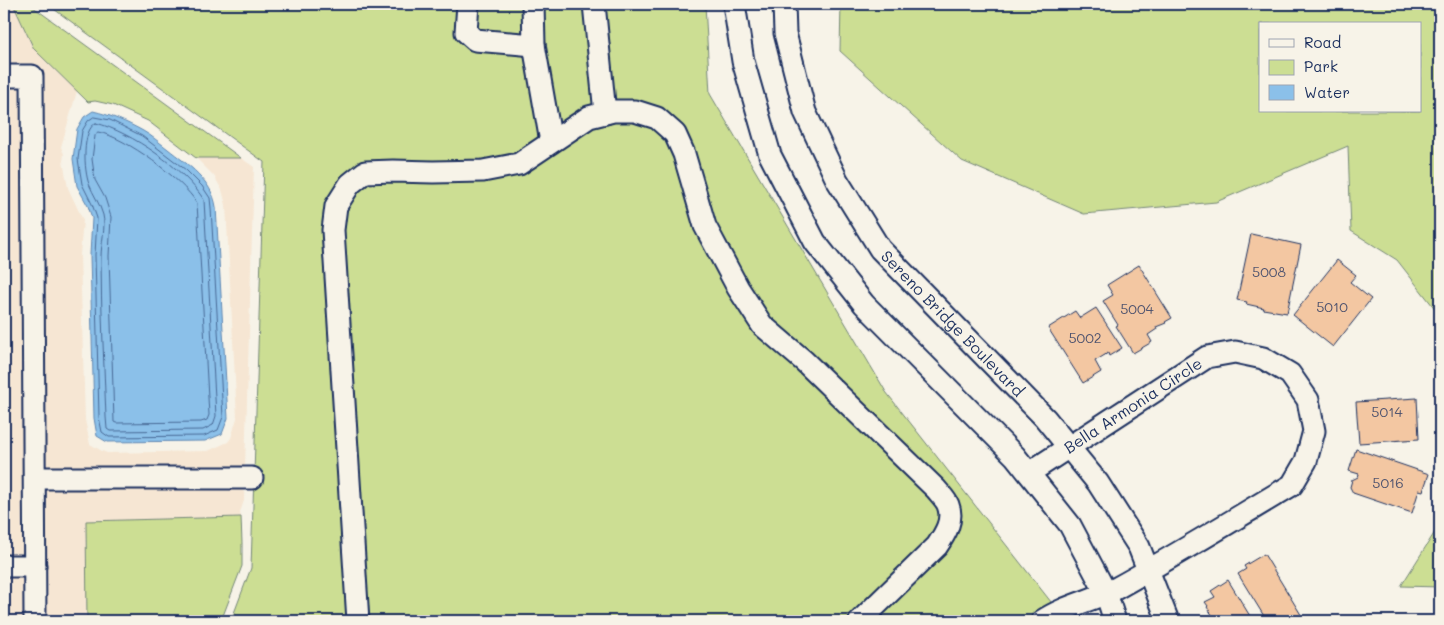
<svg xmlns="http://www.w3.org/2000/svg" width="1444" height="625" viewBox="0 0 1444 625" font-family="Mali,sans-serif">
<style>
.built{fill:#f6e6d3}
.green{fill:#ccde93;stroke:#748678;fill-rule:evenodd}
.water{fill:#8bc0e9;stroke:#5e86b1}
.lines{fill:none;stroke-linecap:round;stroke-linejoin:round}
.shore{stroke:#486996;stroke-width:1}
.building{fill:#f3c7a2;stroke:#1b2f5e}
.minor-casing{stroke:#1b2f5e;stroke-width:25}
.minor{stroke:#f7f3e8;stroke-width:21}
.labels{text-anchor:middle;stroke-width:4;stroke-linejoin:round;paint-order:stroke}
.number-label{font-size:14px;fill:#51556f}
.street-label{font-size:16px;fill:#1b2f5e;stroke:#f7f3e8}
</style>
<rect width="100%" height="100%" fill="#f7f3e8"/>
<filter id="ink" filterUnits="userSpaceOnUse"><feTurbulence type="fractalNoise" baseFrequency=".02" numOctaves="2"/><feDisplacementMap in="SourceGraphic" scale="10" xChannelSelector="R" yChannelSelector="G"/><feConvolveMatrix kernelMatrix="1 2 1 2 8 2 1 2 1" color-interpolation-filters="sRGB"/></filter>
<g filter="url(#ink)">
<!-- built -->
<polygon class="built" points="4,4 13,4 34,49 77,91 61,147 64,154 63,161 68,188 83,220 80,255 85,420 90,444 102,451 107,453 208,451 228,442 231,438 237,418 226,205 222,190 214,176 196,158 241,158 254,167 244,501 240,512 241,517 86,521 87,621 4,621"/>
<!-- green -->
<g class="green">
<polygon points="13,4 29,4 241,158 196,158 148,121 113,105 95,101 88,102 34,49"/>
<polygon points="47,4 705,4 710,94 886,392 1066,621 231,621 251,568 264,162"/>
<path d="M841,4H1440V315L1397,260L1351,231L1348,146L1216,202L1084,214L962,161L840,51ZM1260,24H1420V111H1260Z"/>
<polygon points="241,517 242,543 242,566 221,621 87,621 86,521"/>
<polygon points="1440,524 1440,587 1401,586"/>
</g>
<!-- water -->
<path class="water" d="M93,111C110,115 127,122 143,131C152,136 160,143 168,149C188,165 212,180 216,207L228,418L222,434L205,441L107,442L97,436L94,418L90,255L92,218L88,206L77,186L73,159L77,129L84,117Z"/>
<g class="lines">
<!-- shore -->
<g class="shore">
<polygon points="94,117 110,120 142,136 186,170 202,186 210,198 211,208 223,417 218,430 204,436 109,437 102,432 99,417 95,255 97,218 92,204 82,184 78,159 82,131 88,121"/>
<path d="M96,123C131,132 185,169 204,200L216,416L213,425L203,430L110,431L107,429L106,417C104,364 101,310 101,257C101,244 106,227 103,215C100,204 93,194 89,184C84,171 81,130 96,123Z"/>
<path d="M98,132C126,137 182,179 197,203L209,415L207,420L201,422L116,423L114,422L109,256L111,217L105,198L95,180L92,159L95,136Z"/>
</g>
</g>
<!-- building -->
<g class="building">
<polygon points="1251,234 1301,245 1287,313 1263,309 1264,308 1246,304 1247,302 1237,300"/>
<polygon points="1337,260 1356,275 1350,282 1371,299 1333,347 1293,315"/>
<polygon points="1139,265 1172,318 1165,322 1166,323 1156,327 1157,329 1148,335 1152,342 1133,353 1116,326 1118,325 1103,301 1113,295 1107,285"/>
<polygon points="1096,308 1122,348 1109,356 1108,353 1095,361 1101,372 1083,383 1048,328 1075,311 1080,318"/>
<polygon points="1417,398 1419,439 1359,443 1356,402"/>
<polygon points="1356,449 1429,474 1423,491 1419,490 1412,513 1353,493 1350,487 1352,480 1358,477 1359,474 1349,471"/>
<polygon points="1264,554 1303,618 1297,621 1267,621 1238,574 1246,569 1244,566"/>
<polygon points="1228,580 1253,621 1216,621 1207,607 1208,606 1205,602 1215,597 1211,591"/>
</g>
<g class="lines">
<defs>
<g id="minor">
<polyline points="468,4 466,32 475,40 534,45 533,4"/>
<polyline points="594,4 605,113"/>
<polyline points="734,4 743,61 770,155 815,242 864,304 1015,456 1070,525 1106,593 1115,621"/>
<path id="s1" d="M784,4L785,33L805,112L837,180L880,249L1045,418L1098,483L1139,547L1168,621"/>
<polyline points="534,45 551,142"/>
<polyline points="4,76 32,76 35,621"/>
<path id="s2" d="M1029,473L1207,357L1235,352L1263,358L1290,374L1308,400L1314,431L1306,461L1292,485C1233,520 1175,556 1115,589C1091,601 1064,606 1042,621"/>
<polyline points="35,478 252,478"/>
<polyline points="4,566 35,566"/>
<path d="M358,621L333,230L336,206L350,184L365,172L393,171L433,172L483,171L519,164L589,117L613,111H635L657,118L675,134L684,154L705,226L738,288L762,325L804,361L936,489C940,494 946,500 948,505C954,520 945,534 937,546L860,621"/>
</g>
</defs>
<!-- minor casing -->
<use href="#minor" class="minor-casing"/>
<!-- minor -->
<use href="#minor" class="minor"/>
</g>
</g>
<g class="labels">
<!-- number labels -->
<g class="number-label">
<text x="1269" y="277">5008</text>
<text x="1332" y="312">5010</text>
<text x="1137" y="314">5004</text>
<text x="1085" y="343">5002</text>
<text x="1387" y="417">5014</text>
<text x="1388" y="488">5016</text>
</g>
<!-- street labels -->
<g class="street-label">
<text dy="6" stroke="none"><textPath href="#s1" startOffset="371">Sereno Bridge Boulevard</textPath></text>
<text dy="6" stroke="none"><textPath href="#s2" startOffset="124">Bella Armonia Circle</textPath></text>
</g>
</g>
<!-- margin -->
<rect width="1444" height="625" fill="none" stroke="#f7f3e8" stroke-width="20"/>
<rect x="10" y="10" width="1424" height="605" fill="none" stroke="#1b2f5e" stroke-width="2" filter="url(#ink)"/>
<!-- legend -->
<rect x="1259" y="22" width="162" height="90" fill="#f7f3e8" stroke="#9fa5b1"/>
<rect x="1269" y="39" width="25" height="8" fill="#f7f3e8" stroke="#9fa5b1"/>
<text x="1304" y="48" font-size="15" fill="#1b2f5e">Road</text>
<rect x="1269" y="60" width="25" height="15" fill="#ccde93" stroke="#9fa5b1"/>
<text x="1304" y="72" font-size="15" fill="#1b2f5e">Park</text>
<rect x="1269" y="85" width="25" height="15" fill="#8bc0e9" stroke="#9fa5b1"/>
<text x="1304" y="98" font-size="15" fill="#1b2f5e">Water</text>
</svg>
